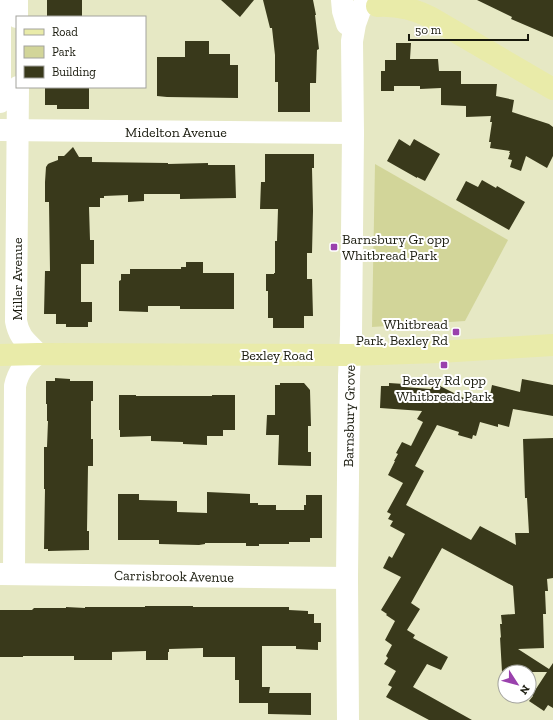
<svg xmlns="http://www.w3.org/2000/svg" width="553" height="720" viewBox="0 0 553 720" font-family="'Zilla Slab',serif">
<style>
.green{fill:#d2d599}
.building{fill:#39391b}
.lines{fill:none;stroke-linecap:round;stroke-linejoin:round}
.minor{stroke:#fff;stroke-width:22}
.major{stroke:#e9eba9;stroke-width:22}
.poi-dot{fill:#9a41ad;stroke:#fff;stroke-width:1.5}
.labels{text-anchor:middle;stroke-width:4;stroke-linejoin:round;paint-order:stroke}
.street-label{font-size:14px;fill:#18190c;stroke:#fff}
.poi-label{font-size:14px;fill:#18190c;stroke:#fff;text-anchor:start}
</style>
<rect width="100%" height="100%" fill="#e6e8c4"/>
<!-- green -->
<polygon class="green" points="375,164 508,240 465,321 372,327"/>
<!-- building -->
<g class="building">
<rect x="47" y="0" width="35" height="17"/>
<polygon points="221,0 254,0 240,17"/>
<polygon points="263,0 313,0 316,15 315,15 319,49 317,50 316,83 310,83 310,112 278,112 278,82 275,82 275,55 272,28 270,28"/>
<polygon points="477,0 553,0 553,37 511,19 512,17"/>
<polygon points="185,41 209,41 209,54 230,54 230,65 238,65 238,98 167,97 157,96 157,57 185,57"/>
<polygon points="396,43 411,43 410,59 438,59 439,71 461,71 461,84 497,84 496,96 514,100 512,112 549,124 553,127 553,156 547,168 526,156 521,171 510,167 512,160 508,159 510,153 509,153 510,151 490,148 491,142 489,142 492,122 490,122 491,116 466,117 466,106 441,105 441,88 420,89 420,86 394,86 394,91 381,91 381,71 385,71 385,60 396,60"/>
<polygon points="45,87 89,87 89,109 57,109 57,105 45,105"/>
<polygon points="399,139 410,146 414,139 440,154 425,181 417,177 417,178 387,161"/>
<polygon points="73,147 79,157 92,157 92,162 168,163 168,164 208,163 208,165 235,165 236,198 180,199 180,194 144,194 144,201 128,202 128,195 104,196 104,198 100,198 100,207 89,207 90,240 94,240 94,264 81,264 81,302 92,302 92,322 88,322 88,327 66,327 66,324 56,324 56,314 44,314 45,271 50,271 49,202 45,202 45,182 46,167 48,164 50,163 58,160 58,156 64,156"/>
<polygon points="265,154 314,154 314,168 312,168 313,211 312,253 307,253 307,279 312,279 313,316 304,316 304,328 273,328 273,318 268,318 268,291 266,291 266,274 274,274 274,273 275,273 275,241 277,241 278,209 260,209 261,182 265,182"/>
<polygon points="482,180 496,188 497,186 525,202 509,230 456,200 466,181 478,187"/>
<polygon points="186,262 203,262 203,273 234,273 234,309 180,309 180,306 148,306 148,312 119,311 119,281 121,280 121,274 130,274 130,269 181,269 181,267 186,267"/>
<polygon points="55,378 70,379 70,381 93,381 93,401 91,401 91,439 93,439 93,466 88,466 87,531 89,531 89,550 48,551 48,549 44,549 45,489 44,489 44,447 47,447 48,421 47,421 47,404 46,404 46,381 55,381"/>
<polygon points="522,379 553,385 553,416 513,409 509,427 498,424 498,427 480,422 476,436 473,435 472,439 458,435 459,432 437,425 415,466 424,471 406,505 471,540 480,526 516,545 515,533 529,533 527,498 525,498 523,439 553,438 553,578 547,579 548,591 545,591 546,614 543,614 544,648 518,649 549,669 553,663 553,708 548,705 544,711 529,701 533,696 532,695 547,672 502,672 500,637 501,638 500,624 502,624 501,615 515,614 513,586 442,548 411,603 420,609 407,630 415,635 413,638 448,657 441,670 427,664 413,687 472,720 429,720 386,697 392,687 388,685 396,671 384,664 388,658 386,656 392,645 385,640 395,621 386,615 387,614 381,610 401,577 383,568 389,556 392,558 405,534 390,526 393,521 388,519 391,514 387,512 403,483 388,475 395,461 394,461 398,454 396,453 402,442 411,446 423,422 417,419 422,411 380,408 381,386 389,386 389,383 404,384 404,387 431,389 434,383 464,398 466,393 489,400 492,385 520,392"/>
<polygon points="280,383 304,383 310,390 311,426 308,426 308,452 311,452 311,466 278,465 279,435 266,435 267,415 275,415 275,385 280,385"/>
<polygon points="119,395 136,395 136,396 212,396 212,395 235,395 235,430 223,430 223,436 207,436 207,445 183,444 183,442 151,441 151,436 120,437 120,430 119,430"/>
<polygon points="207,492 250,494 250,503 258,503 258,505 276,505 276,510 304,510 304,505 306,505 306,495 322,495 322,538 310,538 310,542 289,542 289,544 259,544 259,546 246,546 246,543 205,543 205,544 199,545 159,544 159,540 118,540 118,494 139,494 139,500 177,501 177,512 207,513"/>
<polygon points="145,606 193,606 193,607 289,607 289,610 308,611 308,614 314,614 314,623 321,623 321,642 318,642 318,650 296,649 296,646 262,646 262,687 270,687 269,693 311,693 311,715 268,714 268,703 239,703 239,680 235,680 235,657 203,657 203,648 169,649 169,652 168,652 168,660 146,660 146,651 112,652 112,660 74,660 74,656 23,656 23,657 0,657 0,610 32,610 34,608 66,608 66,607 85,608 85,607 145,607"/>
</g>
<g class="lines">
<!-- minor -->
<g class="minor">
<polyline points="17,0 17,17"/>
<polyline points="342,0 343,11 347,24"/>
<polyline points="0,102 0,0"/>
<polyline points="0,130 353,133"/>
<polyline points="0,574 347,578"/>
<path d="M14,574L15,386C18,371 26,362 38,354C27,342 19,338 16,321L18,87"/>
<polyline points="348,720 347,578 349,376 351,335 353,133 352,41 355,24 360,10 364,5 369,4"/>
</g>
<!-- major -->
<g class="major">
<path d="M377,6C395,5 414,9 430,17L553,89"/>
<polyline points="0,355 38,354 350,355 439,352 553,345"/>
</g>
</g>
<!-- markers -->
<g class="poi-dot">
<rect x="330" y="243" width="8" height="8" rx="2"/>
<rect x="452" y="328" width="8" height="8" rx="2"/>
<rect x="440" y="361" width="8" height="8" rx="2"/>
</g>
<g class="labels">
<!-- street labels -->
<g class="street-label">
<text x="176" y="137">Midelton Avenue</text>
<text transform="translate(17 279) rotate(-90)" y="5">Miller Avenue</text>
<text x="277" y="360">Bexley Road</text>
<text transform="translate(349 416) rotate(-89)" y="5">Barnsbury Grove</text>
<text transform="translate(174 576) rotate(1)" y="5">Carrisbrook Avenue</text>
</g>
<!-- poi labels -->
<g class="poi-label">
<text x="342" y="244">Barnsbury Gr opp<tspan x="342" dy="16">Whitbread Park</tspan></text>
<text x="448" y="329" text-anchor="end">Whitbread<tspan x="448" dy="16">Park, Bexley Rd</tspan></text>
<text x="444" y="385" text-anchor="middle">Bexley Rd opp<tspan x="444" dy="16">Whitbread Park</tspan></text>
</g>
</g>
<!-- legend -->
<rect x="16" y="16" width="130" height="72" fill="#ffffff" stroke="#a3a39e"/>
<rect x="24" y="29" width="20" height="6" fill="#e9eba9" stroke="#a3a39e"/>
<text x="52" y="36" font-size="12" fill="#18190c">Road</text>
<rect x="24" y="46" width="20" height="12" fill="#d2d599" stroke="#a3a39e"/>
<text x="52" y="56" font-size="12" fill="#18190c">Park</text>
<rect x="24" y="66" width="20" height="12" fill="#39391b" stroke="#a3a39e"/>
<text x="52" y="76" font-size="12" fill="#18190c">Building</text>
<!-- north arrow -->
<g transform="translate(517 684) rotate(126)"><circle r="19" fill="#ffffff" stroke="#a3a39e"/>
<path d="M0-3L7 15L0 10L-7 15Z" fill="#9a41ad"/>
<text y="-6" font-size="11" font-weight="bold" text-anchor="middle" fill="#18190c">N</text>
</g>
<!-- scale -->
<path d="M409 34v6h119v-6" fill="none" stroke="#18190c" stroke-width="2"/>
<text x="415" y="34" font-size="12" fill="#18190c" stroke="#ffffff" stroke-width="3" paint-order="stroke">50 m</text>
</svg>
